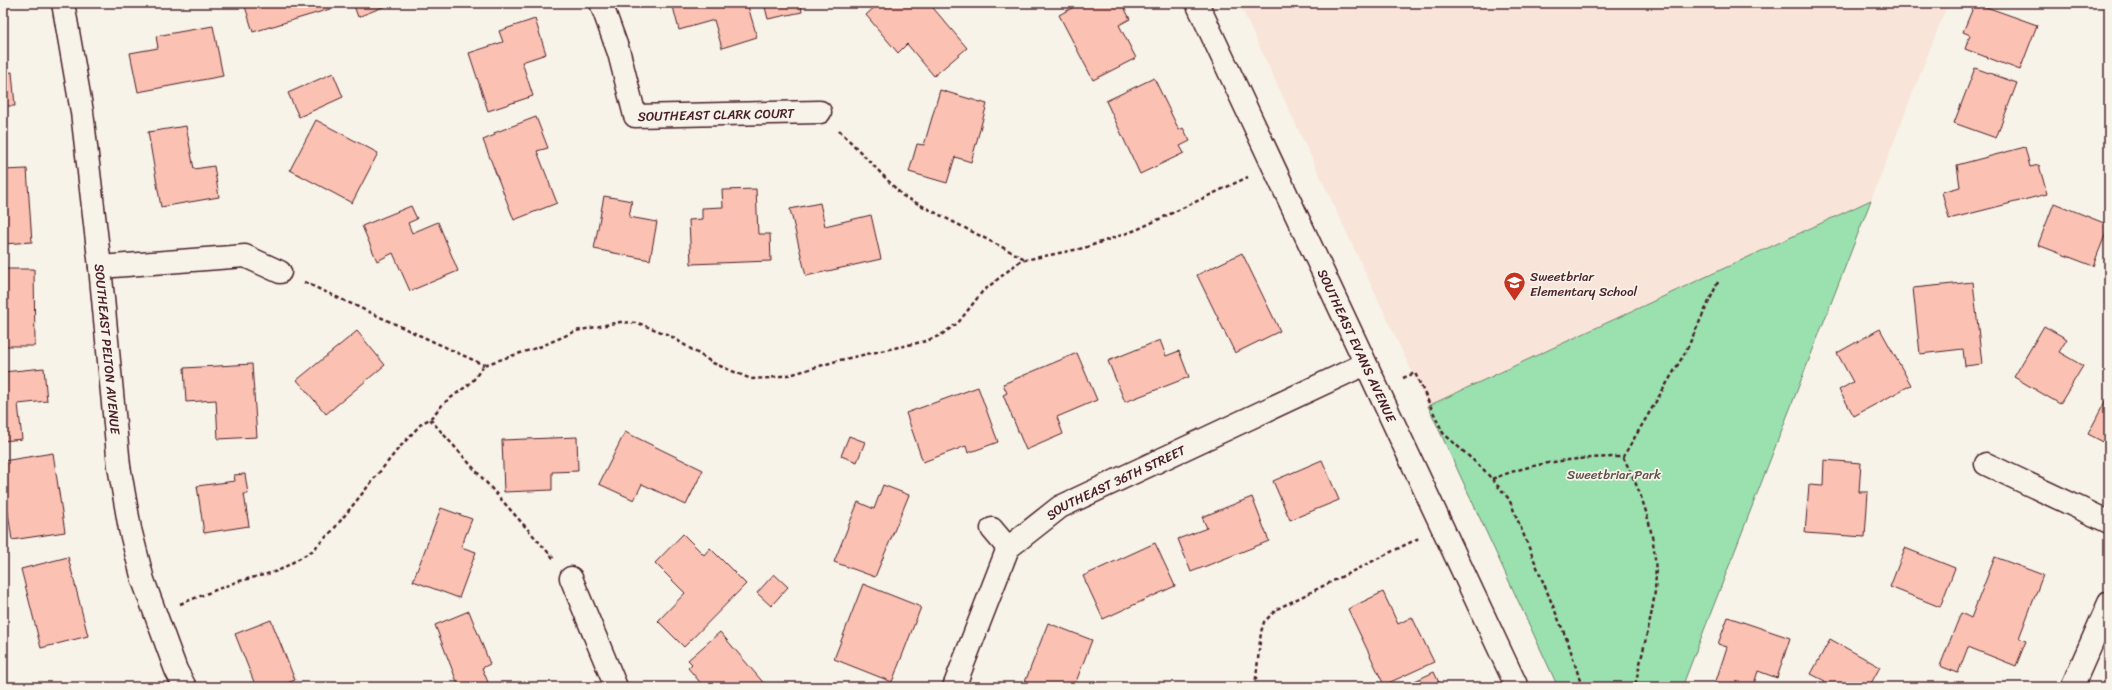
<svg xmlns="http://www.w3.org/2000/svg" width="2112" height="690" viewBox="0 0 2112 690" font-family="Sriracha,sans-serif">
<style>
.built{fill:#f8e4d8}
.green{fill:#9ae1af;stroke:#72806d}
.building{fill:#fbc1b2;stroke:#4a1f2b}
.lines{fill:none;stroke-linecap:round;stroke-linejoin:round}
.minor-casing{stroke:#4a1f2b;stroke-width:25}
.path{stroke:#4a1f2b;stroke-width:2.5;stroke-dasharray:4 3;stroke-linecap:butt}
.minor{stroke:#f7f3e8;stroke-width:22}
.labels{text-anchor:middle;stroke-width:3.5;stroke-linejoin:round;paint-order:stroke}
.street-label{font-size:13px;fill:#4a1f2b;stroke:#f7f3e8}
.poi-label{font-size:13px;fill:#4a1f2b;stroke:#f7f3e8;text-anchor:start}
.park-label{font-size:13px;fill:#5e504c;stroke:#f7f3e8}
</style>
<rect width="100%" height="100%" fill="#f7f3e8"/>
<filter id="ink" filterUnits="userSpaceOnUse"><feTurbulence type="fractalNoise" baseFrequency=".025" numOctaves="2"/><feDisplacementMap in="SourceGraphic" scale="8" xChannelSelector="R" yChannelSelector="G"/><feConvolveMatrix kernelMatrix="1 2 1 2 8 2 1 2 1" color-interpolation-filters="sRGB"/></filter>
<g filter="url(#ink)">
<!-- built -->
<polygon class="built" points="1239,3 1948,3 1871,200 1428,406"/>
<!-- green -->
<polygon class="green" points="1871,200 1682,687 1558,687 1428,406"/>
<!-- building -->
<g class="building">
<polygon points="244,3 328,3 330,9 253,32"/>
<polygon points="353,3 393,3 358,17"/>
<polygon points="672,3 747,3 757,37 722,48 714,20 679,30"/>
<polygon points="764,3 811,3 801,5 802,12 768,19"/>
<polygon points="879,3 929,3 967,48 934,76 907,44 898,53 866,15"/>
<polygon points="1081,3 1122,3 1130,19 1119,25 1136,58 1093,80 1059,15"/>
<polygon points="1975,3 2037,25 2020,70 1965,49 1970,35 1963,32"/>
<polygon points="535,19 546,54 522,62 533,96 488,111 469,53 503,42 499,31"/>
<polygon points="213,26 223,76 138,92 130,53 158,48 156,36"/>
<polygon points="1975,68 2017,83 1996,138 1954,123"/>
<polygon points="12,72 15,106 3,106 3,73"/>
<polygon points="333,73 343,97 299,117 288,93"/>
<polygon points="1154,78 1179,130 1183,128 1190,141 1180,146 1184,153 1140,174 1106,101"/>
<polygon points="940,90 987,104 971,162 955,157 947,183 909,172 917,144 924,145"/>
<polygon points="536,117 548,148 537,151 557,203 514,220 483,140 495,135 494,133"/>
<polygon points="316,120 378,153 352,203 290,170"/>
<polygon points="186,126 194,169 214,166 219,197 161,207 148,132"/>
<polygon points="2025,147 2030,167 2039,165 2047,194 1949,219 1942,192 1960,187 1957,165"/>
<polygon points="27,169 32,242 3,244 3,170"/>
<polygon points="756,189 758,234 770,234 771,261 691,264 689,220 702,219 702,208 723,207 722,190"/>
<polygon points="604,196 632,201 629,217 657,222 650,260 594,249"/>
<polygon points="820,203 825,226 871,215 881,259 806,276 790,209"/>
<polygon points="2054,203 2109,225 2093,266 2038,245"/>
<polygon points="411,206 417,219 408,223 412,233 438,222 458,271 410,291 393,253 377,261 362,226"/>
<polygon points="1242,253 1280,331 1235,353 1197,275"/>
<polygon points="3,269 34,269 35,346 3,346"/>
<polygon points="1973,282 1982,364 1965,366 1963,349 1920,354 1913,288"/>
<polygon points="2044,326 2067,339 2059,352 2083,366 2060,404 2014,377"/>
<polygon points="1880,329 1911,385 1854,416 1839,390 1853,382 1837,353"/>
<polygon points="357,331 385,365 326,414 297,380"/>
<polygon points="1160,340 1166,356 1179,351 1189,377 1125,402 1108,361"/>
<polygon points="1077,353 1097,400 1057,417 1063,434 1026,450 1003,395 1007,393 1003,384"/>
<polygon points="252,364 257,437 218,439 216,400 186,402 184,368"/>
<polygon points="44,368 47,401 18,404 22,439 3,441 3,372"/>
<polygon points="978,387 998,442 968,453 966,446 923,462 906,413"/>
<polygon points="2109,394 2109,445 2088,434"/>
<polygon points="625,432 703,470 686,505 642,484 634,500 599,484"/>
<polygon points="849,436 865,442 857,462 841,456"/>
<polygon points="577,437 578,471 552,472 552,490 504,492 502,440"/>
<polygon points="53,453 65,532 12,540 3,478 3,461"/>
<polygon points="1322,460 1339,500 1290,520 1273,481"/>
<polygon points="1824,460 1861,463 1859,492 1868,492 1865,537 1805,533 1809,485 1823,486"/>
<polygon points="245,474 248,494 244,494 249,526 204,533 197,486 235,481 234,475"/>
<polygon points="883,485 909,495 875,577 834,562 858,502 874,509"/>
<polygon points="1252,497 1269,541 1191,572 1178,539 1207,528 1202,517"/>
<polygon points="441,508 472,519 461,547 476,552 459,598 413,581"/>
<polygon points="683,534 704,555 710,548 746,584 684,647 658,621 685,593 655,563"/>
<polygon points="1155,543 1175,586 1103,619 1083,576"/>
<polygon points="1905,548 1955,568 1940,607 1890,587"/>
<polygon points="68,557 88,636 41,648 21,569"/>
<polygon points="1995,557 2043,575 2019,638 2026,641 2016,666 1968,647 1958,673 1940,666 1961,613 1971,618"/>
<polygon points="774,574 788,587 771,606 757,593"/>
<polygon points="863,584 921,607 892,682 834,659"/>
<polygon points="1383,592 1398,624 1412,617 1434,662 1384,685 1348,609"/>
<polygon points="469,611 490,664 482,668 490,687 459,687 435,625"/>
<polygon points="1728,617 1790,638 1777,678 1758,671 1753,687 1714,687 1727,647 1718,644"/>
<polygon points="271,620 295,680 277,687 256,687 235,634"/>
<polygon points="1048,623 1092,640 1074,687 1036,687 1025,682"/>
<polygon points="720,632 767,687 704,687 688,668 692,664 688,660"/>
<polygon points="1830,639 1880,667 1869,687 1822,687 1825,681 1811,674"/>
<polygon points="1434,672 1441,687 1402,687"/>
</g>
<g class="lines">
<defs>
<g id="minor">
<path id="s1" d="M63,3L82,112L100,267L119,466L130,529L143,580L176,670L185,687"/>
<path id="s2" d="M601,3L619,53L635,116L820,112"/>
<path id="s3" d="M1197,3L1517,687"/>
<polyline points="100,267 245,256 280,272"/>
<polyline points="1986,464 2109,522"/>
<polyline points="992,529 1008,548"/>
<polyline points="571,578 616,687"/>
<path id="s4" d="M954,687L1008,548L1060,507L1365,364"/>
<polyline points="2072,687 2109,603"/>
</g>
</defs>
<!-- minor casing -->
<use href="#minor" class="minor-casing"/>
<!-- path -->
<g class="path">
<polyline points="839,130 903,196 1025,259"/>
<polyline points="304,282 484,365"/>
<polyline points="1403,378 1415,373 1443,433 1484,470 1509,499 1569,645 1582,687"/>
<polyline points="430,419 554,559"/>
<path d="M1623,457C1645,498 1659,544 1655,591C1651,624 1641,655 1635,687"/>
<path d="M1492,479C1534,462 1578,457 1623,457L1686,351L1718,282"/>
<polyline points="180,604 236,582 278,571 312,551 333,530 398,449 422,423 430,419 444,403 472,382 484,365 542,346 576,331 620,322 638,323 669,335 713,363 751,379 769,378 793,374 840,360 926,341 941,335 958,323 982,292 1020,261 1084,248 1136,230 1248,177"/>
<polyline points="1255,687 1261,632 1264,622 1277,609 1419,538"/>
</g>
<!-- minor -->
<use href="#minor" class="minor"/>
</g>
</g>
<!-- icons -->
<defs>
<symbol id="school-pin" viewBox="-11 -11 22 30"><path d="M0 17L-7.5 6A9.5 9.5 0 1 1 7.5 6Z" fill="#c8321e" stroke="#f7f3e8"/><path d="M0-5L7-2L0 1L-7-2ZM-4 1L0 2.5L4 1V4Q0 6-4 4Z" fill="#fff"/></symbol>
</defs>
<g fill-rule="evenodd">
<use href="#school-pin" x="1502" y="270" width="25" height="34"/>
</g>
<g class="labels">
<!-- street labels -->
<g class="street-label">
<text dy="5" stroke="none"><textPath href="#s2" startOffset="199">SOUTHEAST CLARK COURT</textPath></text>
<text dy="5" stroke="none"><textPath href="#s3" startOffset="378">SOUTHEAST EVANS AVENUE</textPath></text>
<text dy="5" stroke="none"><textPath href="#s1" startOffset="349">SOUTHEAST PELTON AVENUE</textPath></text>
<text dy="5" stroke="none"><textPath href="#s4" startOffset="276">SOUTHEAST 36TH STREET</textPath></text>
</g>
<!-- poi labels -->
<g class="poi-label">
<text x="1530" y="281">Sweetbriar<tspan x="1530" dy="15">Elementary School</tspan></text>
</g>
<!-- park labels -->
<g class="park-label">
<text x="1614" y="479">Sweetbriar Park</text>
</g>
</g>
<!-- margin -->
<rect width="2112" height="690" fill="none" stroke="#f7f3e8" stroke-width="16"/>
<rect x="8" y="8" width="2096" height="674" fill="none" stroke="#4a1f2b" stroke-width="1.5" filter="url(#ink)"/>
</svg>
